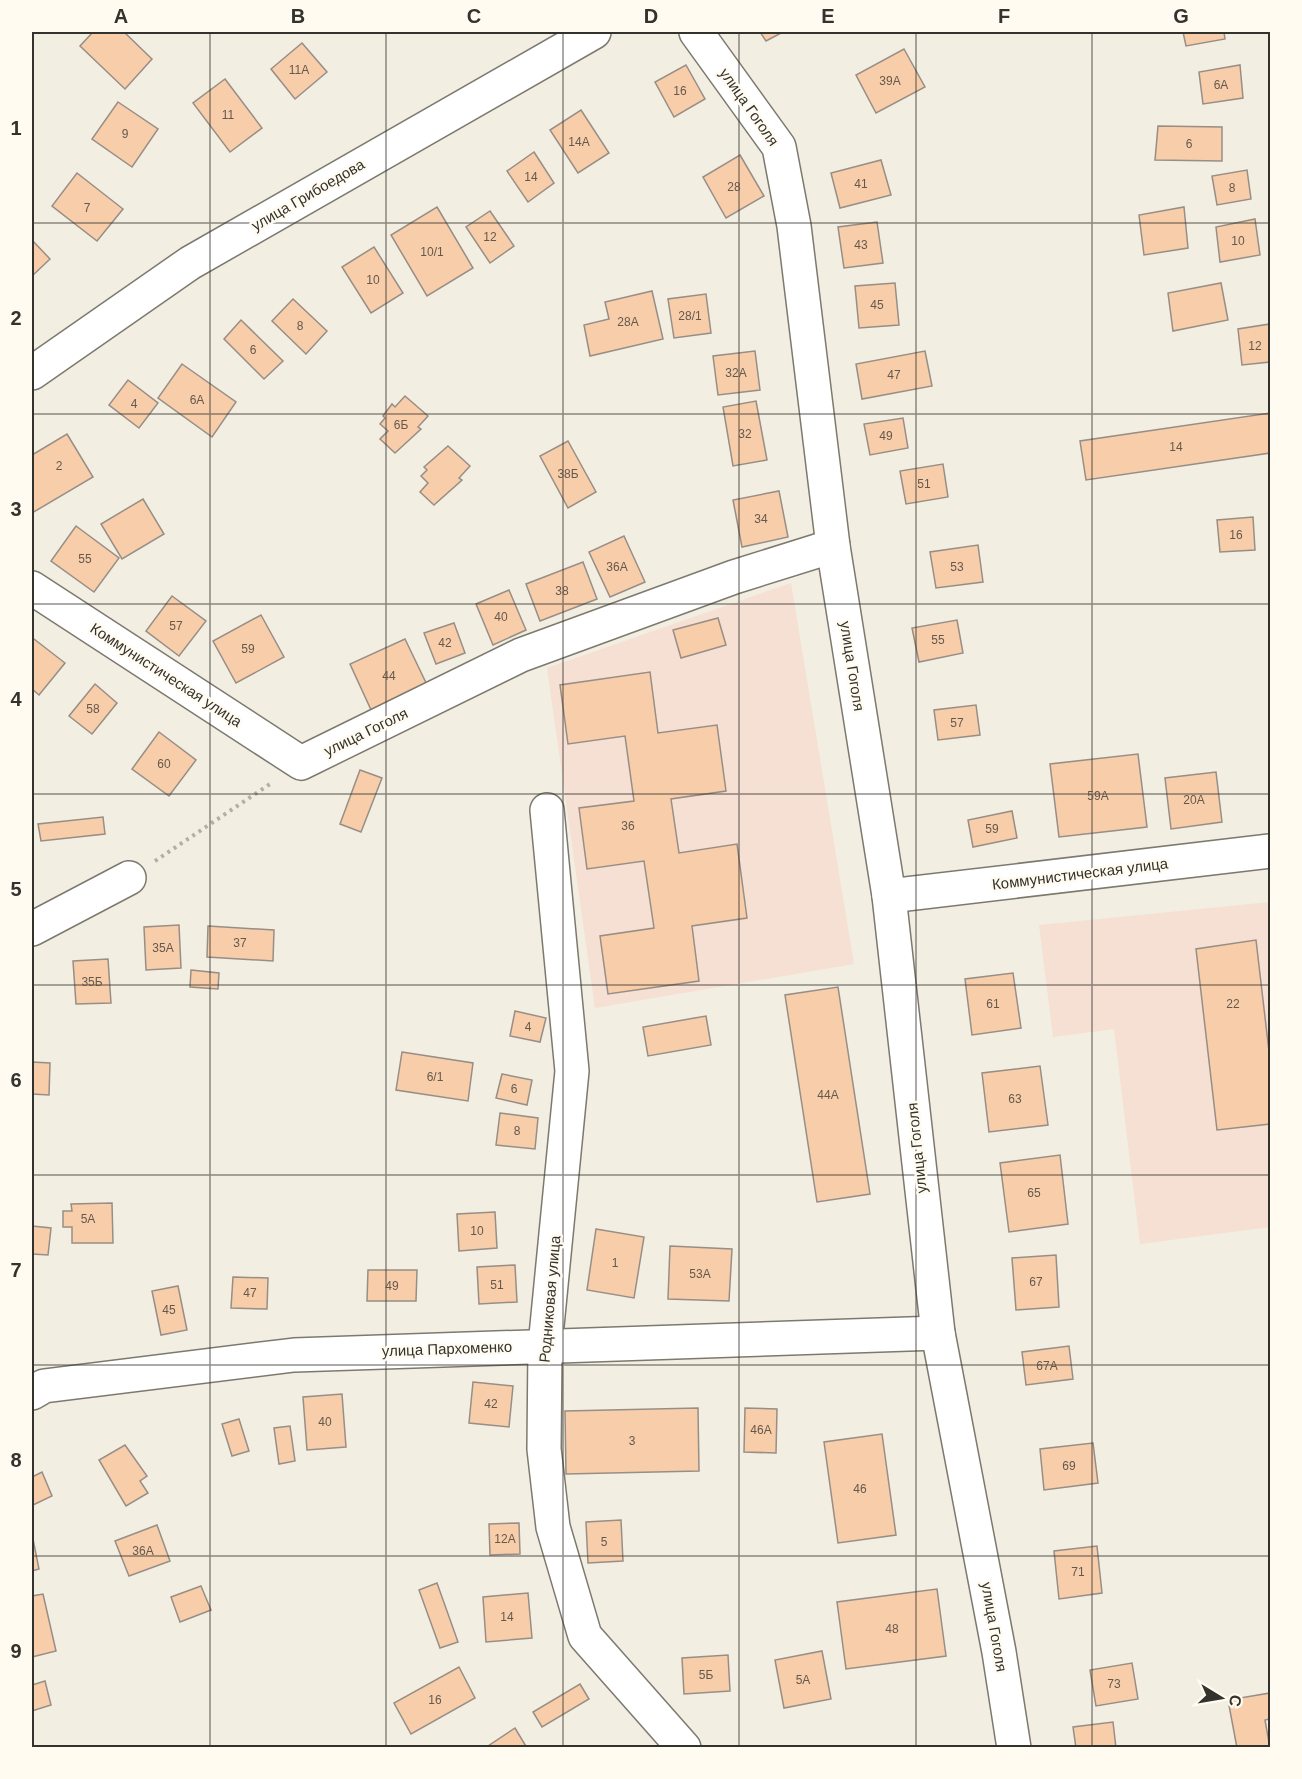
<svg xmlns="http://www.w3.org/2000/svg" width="1302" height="1779" viewBox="0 0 1302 1779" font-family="Helvetica,sans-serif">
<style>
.education{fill:#f6dfd3}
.building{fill:#f8cdaa;stroke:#988e86;stroke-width:1.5}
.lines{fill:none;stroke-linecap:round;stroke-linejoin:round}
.minor-casing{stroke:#7d796e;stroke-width:36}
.path{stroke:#b2afa5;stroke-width:4;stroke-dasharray:3 4.5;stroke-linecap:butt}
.minor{stroke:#fff;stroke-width:33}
.grid{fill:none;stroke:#34322d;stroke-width:1.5;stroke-opacity:0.55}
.labels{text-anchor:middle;stroke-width:5;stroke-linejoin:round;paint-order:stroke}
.number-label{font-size:12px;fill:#65594c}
.street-label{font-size:15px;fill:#34322d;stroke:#fffbf1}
.neatline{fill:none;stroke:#34322d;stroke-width:2}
.grid-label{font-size:20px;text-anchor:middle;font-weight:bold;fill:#34322d}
</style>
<rect width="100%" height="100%" fill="#f2eee2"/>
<!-- education -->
<g class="education">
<polygon points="791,583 854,964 595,1008 547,668"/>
<polygon points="1270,902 1270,1227 1140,1244 1114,1029 1053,1037 1039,925"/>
</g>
<!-- building -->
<g class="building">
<polygon points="93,32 124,32 152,59 125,89 80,46"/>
<polygon points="760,32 783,32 766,41"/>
<polygon points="1183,32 1224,32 1225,39 1186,46"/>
<polygon points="302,43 327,72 295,99 271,69"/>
<polygon points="904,49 925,87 876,113 856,75"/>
<polygon points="686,65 705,99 674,117 655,82"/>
<polygon points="1240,65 1243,98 1203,104 1199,72"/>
<polygon points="225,79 262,128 230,152 193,103"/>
<polygon points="118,102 158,129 132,167 92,139"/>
<polygon points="581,110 609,153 578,173 550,130"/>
<polygon points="1158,126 1222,127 1222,161 1155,160"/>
<polygon points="534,152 554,183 528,202 507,171"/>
<polygon points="740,155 764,196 726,218 703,177"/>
<polygon points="881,160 891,195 840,208 831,173"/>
<polygon points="1247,170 1251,199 1217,205 1212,176"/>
<polygon points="77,173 123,209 97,241 52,206"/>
<polygon points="437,207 473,268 427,296 391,235"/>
<polygon points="1184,207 1188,248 1144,255 1139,215"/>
<polygon points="490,211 514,246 490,263 466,227"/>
<polygon points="1255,219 1260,255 1220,262 1216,227"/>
<polygon points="877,222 883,263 844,268 838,227"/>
<polygon points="32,240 50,259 32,276"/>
<polygon points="374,247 403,293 371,313 342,267"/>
<polygon points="895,283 899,325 859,328 855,286"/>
<polygon points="1221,283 1228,320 1173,331 1168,293"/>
<polygon points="652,291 663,339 590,356 584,325 609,319 605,302"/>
<polygon points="706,294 711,333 674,338 668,299"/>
<polygon points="293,299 327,331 306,354 272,321"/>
<polygon points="241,320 283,361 264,379 224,339"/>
<polygon points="1270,324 1270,362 1242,365 1238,329"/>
<polygon points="755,351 760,390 718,395 713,356"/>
<polygon points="925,351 932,386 862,399 856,364"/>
<polygon points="182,364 236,402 212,437 158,398"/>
<polygon points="128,380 158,403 139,428 109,405"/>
<polygon points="405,396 428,416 418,427 421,429 395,453 380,439 388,431 380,424 385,418 383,416 392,404 395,407"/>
<polygon points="756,401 767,460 733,466 723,407"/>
<polygon points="1270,413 1270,453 1086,480 1080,441"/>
<polygon points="903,418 908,448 870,455 864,424"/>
<polygon points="67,434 93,477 32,513 32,455"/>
<polygon points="568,441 596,492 568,508 540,456"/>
<polygon points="448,446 470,466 459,478 462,480 434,505 420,492 428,483 421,476 427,470 424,467"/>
<polygon points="943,464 948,497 906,504 900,471"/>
<polygon points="779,491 788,537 742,547 733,500"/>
<polygon points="143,499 164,534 122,559 101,524"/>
<polygon points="1253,517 1255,550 1220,552 1217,520"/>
<polygon points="76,526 119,558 94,592 51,561"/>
<polygon points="624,536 645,582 610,597 589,552"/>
<polygon points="978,545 983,582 936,588 930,552"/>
<polygon points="583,562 597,599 540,621 526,584"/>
<polygon points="509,590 526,630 493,645 476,604"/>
<polygon points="172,596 206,621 179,656 146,631"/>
<polygon points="261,615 284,657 236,683 213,641"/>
<polygon points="718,618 726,645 681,658 673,630"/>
<polygon points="957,620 963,653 919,662 912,628"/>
<polygon points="454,623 465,653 436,664 424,633"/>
<polygon points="34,639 65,663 39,695 32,689 32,642"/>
<polygon points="405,639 428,687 372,712 350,664"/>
<polygon points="650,672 658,733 717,725 726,791 671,799 679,853 737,844 747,918 692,926 699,981 608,994 600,936 654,928 644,861 587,869 579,808 634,801 625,736 568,744 560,685"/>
<polygon points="95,684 117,703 92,734 69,716"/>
<polygon points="976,705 980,735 938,740 934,710"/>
<polygon points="159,732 196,760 169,796 132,769"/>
<polygon points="1138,754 1147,827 1059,837 1050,764"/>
<polygon points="360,770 382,778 361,832 340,824"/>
<polygon points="1216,772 1222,822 1171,829 1165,778"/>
<polygon points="1012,811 1017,838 973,847 968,820"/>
<polygon points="103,817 105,834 41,841 38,824"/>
<polygon points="179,925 181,968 146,970 144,927"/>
<polygon points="208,926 274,930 273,961 207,957"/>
<polygon points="1256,940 1270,1060 1270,1124 1217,1130 1196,949"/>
<polygon points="108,959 111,1003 76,1004 73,961"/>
<polygon points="191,970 219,973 218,989 190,987"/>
<polygon points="1013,973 1021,1028 972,1035 965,979"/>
<polygon points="838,987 870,1194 817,1202 785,995"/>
<polygon points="515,1011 546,1018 540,1042 510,1036"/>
<polygon points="706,1016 711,1045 648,1056 643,1027"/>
<polygon points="402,1052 473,1063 468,1101 396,1090"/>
<polygon points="32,1062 50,1063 49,1095 32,1094"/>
<polygon points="1040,1066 1048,1125 989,1132 982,1073"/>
<polygon points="502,1074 532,1080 527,1105 496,1098"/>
<polygon points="500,1113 538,1118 535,1149 496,1145"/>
<polygon points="1060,1155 1068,1224 1009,1232 1000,1163"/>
<polygon points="112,1203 113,1243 72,1243 72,1227 63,1227 63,1211 72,1211 71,1204"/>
<polygon points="495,1212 497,1248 459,1251 457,1214"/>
<polygon points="32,1226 51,1228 48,1255 32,1254"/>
<polygon points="596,1229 644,1237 634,1298 587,1290"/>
<polygon points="670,1246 732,1249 729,1301 668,1299"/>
<polygon points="1056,1255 1059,1307 1016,1310 1012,1258"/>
<polygon points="515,1265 517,1302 479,1304 477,1267"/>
<polygon points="368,1270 417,1270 416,1301 367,1301"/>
<polygon points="233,1277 268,1278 267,1309 231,1308"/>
<polygon points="178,1286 187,1330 161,1335 152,1291"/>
<polygon points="1069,1346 1073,1379 1026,1385 1022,1352"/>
<polygon points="473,1382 513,1386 509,1427 469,1423"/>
<polygon points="342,1394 346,1447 307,1450 303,1397"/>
<polygon points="698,1408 699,1471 566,1474 565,1411"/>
<polygon points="745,1408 777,1409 776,1453 744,1452"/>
<polygon points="239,1419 249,1451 232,1456 222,1424"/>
<polygon points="290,1426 295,1461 279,1464 274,1428"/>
<polygon points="882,1434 896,1535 838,1543 824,1442"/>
<polygon points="1093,1443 1098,1483 1044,1490 1040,1449"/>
<polygon points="125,1445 147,1476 140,1481 148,1493 126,1506 99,1460"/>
<polygon points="42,1472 52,1496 33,1505 32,1477"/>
<polygon points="621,1520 623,1561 588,1563 586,1522"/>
<polygon points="519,1523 520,1554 490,1555 489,1524"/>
<polygon points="157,1525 170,1561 129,1576 115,1541"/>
<polygon points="32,1534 39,1569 32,1571"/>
<polygon points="1097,1546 1102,1593 1059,1599 1054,1551"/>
<polygon points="437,1583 458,1642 440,1648 419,1590"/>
<polygon points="201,1586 211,1610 180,1622 171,1597"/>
<polygon points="937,1589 946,1656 846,1669 837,1602"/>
<polygon points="528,1593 532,1638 486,1642 483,1597"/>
<polygon points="43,1594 56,1651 32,1657 32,1596"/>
<polygon points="822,1651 831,1699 784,1708 775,1660"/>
<polygon points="728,1655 730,1691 684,1694 682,1658"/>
<polygon points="1132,1663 1138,1699 1096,1706 1090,1670"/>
<polygon points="459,1667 475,1698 411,1734 394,1703"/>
<polygon points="45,1681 51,1705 32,1711 32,1685"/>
<polygon points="580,1684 589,1699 542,1727 533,1712"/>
<polygon points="1270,1693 1270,1719 1265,1720 1270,1748 1237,1748 1228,1700"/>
<polygon points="1113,1722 1116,1748 1076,1748 1073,1727"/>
<polygon points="515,1728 527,1748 485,1748"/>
</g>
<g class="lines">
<defs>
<g id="minor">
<polyline points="696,32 779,147 794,226 833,546 889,896 938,1333 999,1652 1014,1748"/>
<polyline points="32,373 190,263 594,32"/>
<polyline points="32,588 301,763 521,655 734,577 833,546"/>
<polyline points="547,810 572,1071 545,1346 544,1449 553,1527 585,1636 684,1748"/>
<polyline points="889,896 1270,851"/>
<polyline points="32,929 129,878"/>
<polyline points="32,1393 44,1386 294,1355 938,1333"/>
</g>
</defs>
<!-- minor casing -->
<use href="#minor" class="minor-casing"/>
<!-- path -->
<polyline class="path" points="155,861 273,782"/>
<!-- minor -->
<use href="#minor" class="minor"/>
</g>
<!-- grid -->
<path class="grid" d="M210,32V1748M386,32V1748M563,32V1748M739,32V1748M916,32V1748M1092,32V1748M32,223H1270M32,414H1270M32,604H1270M32,794H1270M32,985H1270M32,1175H1270M32,1365H1270M32,1556H1270"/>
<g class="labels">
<!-- number labels -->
<g class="number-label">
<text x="299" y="74">11А</text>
<text x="890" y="85">39А</text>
<text x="1221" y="89">6А</text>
<text x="680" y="95">16</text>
<text x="228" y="119">11</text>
<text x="125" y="138">9</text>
<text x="579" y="146">14А</text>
<text x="1189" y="148">6</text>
<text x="531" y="181">14</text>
<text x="861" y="188">41</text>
<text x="734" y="191">28</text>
<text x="1232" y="192">8</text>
<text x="87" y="212">7</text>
<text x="490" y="241">12</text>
<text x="1238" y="245">10</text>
<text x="861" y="249">43</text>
<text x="432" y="256">10/1</text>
<text x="373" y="284">10</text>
<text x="877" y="309">45</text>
<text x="690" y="320">28/1</text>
<text x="628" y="326">28А</text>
<text x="300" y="330">8</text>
<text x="1255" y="350">12</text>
<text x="253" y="354">6</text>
<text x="736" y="377">32А</text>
<text x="894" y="379">47</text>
<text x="197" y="404">6А</text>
<text x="134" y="408">4</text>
<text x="401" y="429">6Б</text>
<text x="745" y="438">32</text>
<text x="886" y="440">49</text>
<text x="1176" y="451">14</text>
<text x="59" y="470">2</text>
<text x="568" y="478">38Б</text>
<text x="924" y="488">51</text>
<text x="761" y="523">34</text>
<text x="1236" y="539">16</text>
<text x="85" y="563">55</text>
<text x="617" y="571">36А</text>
<text x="957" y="571">53</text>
<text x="562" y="595">38</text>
<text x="501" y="621">40</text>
<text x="176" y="630">57</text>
<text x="938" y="644">55</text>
<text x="445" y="647">42</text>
<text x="248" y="653">59</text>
<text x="389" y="680">44</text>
<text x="93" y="713">58</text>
<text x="957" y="727">57</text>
<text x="164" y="768">60</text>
<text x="1098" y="800">59А</text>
<text x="1194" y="804">20А</text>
<text x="628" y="830">36</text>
<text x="992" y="833">59</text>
<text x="240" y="947">37</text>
<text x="163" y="952">35А</text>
<text x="92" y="986">35Б</text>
<text x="993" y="1008">61</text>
<text x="1233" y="1008">22</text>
<text x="528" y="1031">4</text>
<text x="435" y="1081">6/1</text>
<text x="514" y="1093">6</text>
<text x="828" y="1099">44А</text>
<text x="1015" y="1103">63</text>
<text x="517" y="1135">8</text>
<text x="1034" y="1197">65</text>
<text x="88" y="1223">5А</text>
<text x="477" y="1235">10</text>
<text x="615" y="1267">1</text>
<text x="700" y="1278">53А</text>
<text x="1036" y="1286">67</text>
<text x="497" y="1289">51</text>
<text x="392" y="1290">49</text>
<text x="250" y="1297">47</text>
<text x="169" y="1314">45</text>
<text x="1047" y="1370">67А</text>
<text x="491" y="1408">42</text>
<text x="325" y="1426">40</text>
<text x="761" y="1434">46А</text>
<text x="632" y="1445">3</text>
<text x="1069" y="1470">69</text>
<text x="860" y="1493">46</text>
<text x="505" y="1543">12А</text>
<text x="604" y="1546">5</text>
<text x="143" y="1555">36А</text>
<text x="1078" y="1576">71</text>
<text x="507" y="1621">14</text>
<text x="892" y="1633">48</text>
<text x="706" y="1679">5Б</text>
<text x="803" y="1684">5А</text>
<text x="1114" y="1688">73</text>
<text x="435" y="1704">16</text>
</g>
<!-- street labels -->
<g class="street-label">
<text transform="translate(749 107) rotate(55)" y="5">улица Гоголя</text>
<text transform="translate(308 195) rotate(-30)" y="5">улица Грибоедова</text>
<text transform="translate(852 666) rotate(81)" y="5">улица Гоголя</text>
<text transform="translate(166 675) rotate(33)" y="5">Коммунистическая улица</text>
<text transform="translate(366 732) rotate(-26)" y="5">улица Гоголя</text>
<text transform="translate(1080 874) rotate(-7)" y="5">Коммунистическая улица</text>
<text transform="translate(917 1148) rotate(-96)" y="5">улица Гоголя</text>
<text transform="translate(550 1299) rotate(-85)" y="5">Родниковая улица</text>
<text transform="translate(447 1349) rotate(-2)" y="5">улица Пархоменко</text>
<text transform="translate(994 1627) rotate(80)" y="5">улица Гоголя</text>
</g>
</g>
<!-- border -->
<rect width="1302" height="1779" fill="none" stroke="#fffbf1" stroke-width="66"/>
<!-- north arrow -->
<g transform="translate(1221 1698) rotate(101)" stroke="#fffbf1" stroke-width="4.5" paint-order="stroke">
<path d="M0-4.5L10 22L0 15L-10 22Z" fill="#34322d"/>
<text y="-9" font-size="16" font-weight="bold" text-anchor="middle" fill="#34322d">С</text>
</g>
<rect x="33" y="33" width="1236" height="1713" class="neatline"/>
<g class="grid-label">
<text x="121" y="23">A</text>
<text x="298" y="23">B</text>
<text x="474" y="23">C</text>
<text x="651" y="23">D</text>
<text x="828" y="23">E</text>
<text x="1004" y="23">F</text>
<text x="1181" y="23">G</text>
<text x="16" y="135">1</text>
<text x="16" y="325">2</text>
<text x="16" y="516">3</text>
<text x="16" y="706">4</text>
<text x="16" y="896">5</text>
<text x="16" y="1087">6</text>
<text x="16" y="1277">7</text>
<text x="16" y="1467">8</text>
<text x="16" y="1658">9</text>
</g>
</svg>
